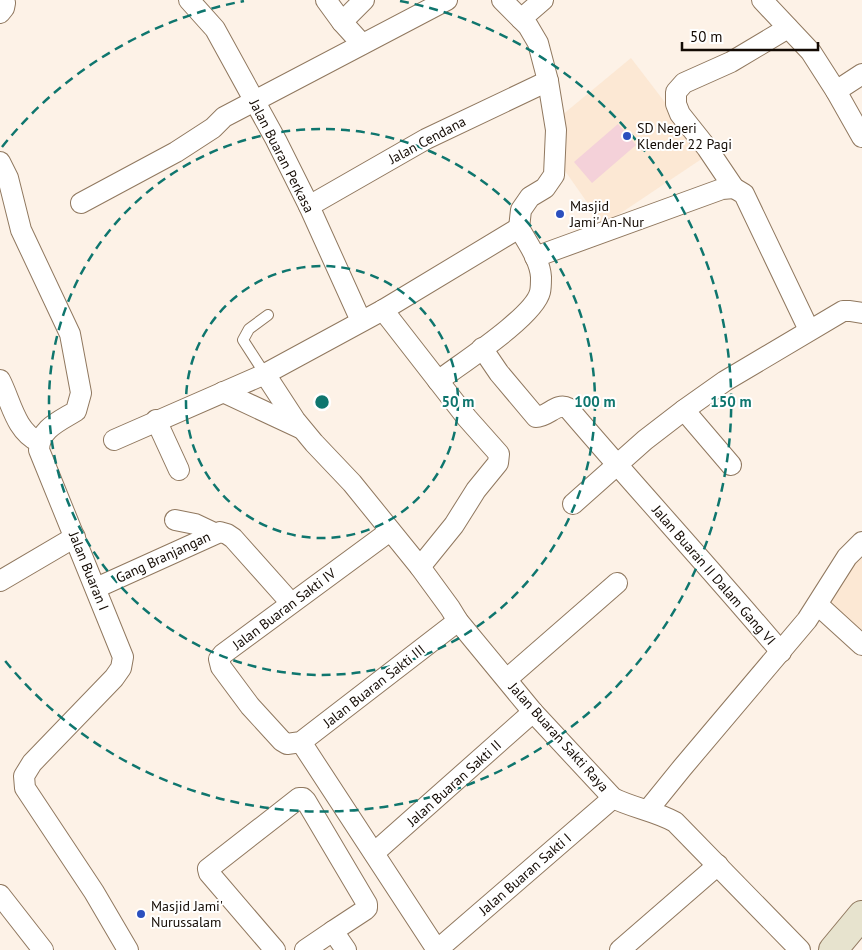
<svg xmlns="http://www.w3.org/2000/svg" width="862" height="950" viewBox="0 0 862 950" font-family="'PT Sans',sans-serif">
<style>
.built{fill:#fce8d4}
.green{fill:#f4d1d9}
.lines{fill:none;stroke-linecap:round;stroke-linejoin:round}
.lane-casing{stroke:#90785f;stroke-width:12}
.street-casing{stroke:#90785f;stroke-width:22}
.secondary-casing{stroke:#90785f;stroke-width:30}
.lane{stroke:#fff;stroke-width:10}
.street{stroke:#fff;stroke-width:20}
.secondary{stroke:#e7e3ce;stroke-width:28}
.ring{fill:none;stroke:#0f766e;stroke-width:2.5;stroke-dasharray:9 6}
.poi-dot{fill:#2b4fbe;stroke:#fff;stroke-width:2}
.labels{text-anchor:middle;stroke-width:4;stroke-linejoin:round;paint-order:stroke}
.poi-label{font-size:14px;fill:#130a03;stroke:#fff;text-anchor:start}
.street-label{font-size:14px;fill:#130a03;stroke:#fff}
.centre{fill:#0f766e;stroke:#fff;stroke-width:2.5}
.ring-label{font-size:15px;text-anchor:middle;font-weight:bold;fill:#0f766e;stroke:#fff;stroke-width:4;stroke-linejoin:round;paint-order:stroke}
</style>
<rect width="100%" height="100%" fill="#fdf2e7"/>
<!-- built -->
<g class="built">
<polygon points="631,58 706,156 603,225 563,168 561,116"/>
<polygon points="862,543 862,637 827,598"/>
</g>
<!-- green -->
<polygon class="green" points="618,124 636,145 592,183 574,162"/>
<g class="lines">
<defs>
<polyline id="lane" points="265,374 243,340 249,329 268,315"/>
<g id="street">
<polyline points="189,0 215,29 276,140 309,206 361,321"/>
<polyline points="326,0 342,22 362,44"/>
<polyline points="502,0 528,26 538,43 548,81 556,130 554,175 545,188 530,197 521,210 519,228"/>
<polyline points="762,0 811,52 836,91 862,137"/>
<polyline points="0,13 4,8 5,3 3,0"/>
<polyline points="521,19 543,0"/>
<polyline points="342,22 364,0"/>
<polyline points="788,28 731,62 684,83 676,92 676,104 680,114 707,148 734,188 744,194 809,330"/>
<polyline points="836,91 862,74"/>
<path d="M0,162L8,178L21,230L70,334L81,393L76,411C60,421 39,429 39,450L123,657L121,668L114,678L32,763L24,776L25,788L94,892L128,950"/>
<polyline points="81,203 176,152 213,128 224,117 447,0"/>
<polyline points="309,206 426,139 548,81"/>
<polyline points="535,257 722,189 734,188"/>
<polyline points="383,310 467,418 499,454 498,463 476,490 454,525 420,567"/>
<path d="M482,348L499,373L536,417C548,417 557,402 568,408C638,490 711,569 781,652"/>
<path d="M265,374L295,420L314,443L352,483L420,567L450,608L458,621L533,712L613,798C633,808 655,811 675,822L800,950"/>
<path d="M0,380C11,401 15,431 39,442"/>
<path d="M438,381C460,364 534,317 540,292C541,288 541,281 541,277C540,260 527,242 519,228"/>
<polyline points="223,392 300,428"/>
<polyline points="684,410 731,465"/>
<polyline points="156,420 179,470"/>
<polyline points="114,440 265,374 383,310 519,228"/>
<polyline points="573,504 645,440 684,410 725,381 843,311 850,311 862,313"/>
<polyline points="175,520 195,524 214,533"/>
<polyline points="390,531 223,654 219,659 221,667 250,706 282,741 287,744 301,742 458,621"/>
<polyline points="0,581 75,537"/>
<polyline points="96,588 220,532 227,534 233,538 291,603"/>
<polyline points="818,605 862,645"/>
<polyline points="507,679 617,583"/>
<polyline points="301,742 437,950"/>
<polyline points="648,810 682,768 807,620 847,557 862,542"/>
<polyline points="374,853 533,712"/>
<polyline points="0,895 43,950"/>
<polyline points="275,950 209,873 208,869 299,798 303,798 306,801 367,904 367,908 365,910 333,931"/>
<polyline points="305,950 333,931 346,950"/>
<polyline points="437,950 613,798"/>
<polyline points="620,950 718,865"/>
</g>
<polyline id="secondary" points="833,950 862,915"/>
</defs>
<!-- lane casing -->
<use href="#lane" class="lane-casing"/>
<!-- street casing -->
<use href="#street" class="street-casing"/>
<!-- secondary casing -->
<use href="#secondary" class="secondary-casing"/>
<!-- lane -->
<use href="#lane" class="lane"/>
<!-- street -->
<use href="#street" class="street"/>
<!-- secondary -->
<use href="#secondary" class="secondary"/>
</g>
<!-- distance rings -->
<g class="ring">
<circle cx="322" cy="402" r="136"/>
<circle cx="322" cy="402" r="273"/>
<path d="M2 147A409 409 0 0 1 244 1M400 1A409 409 0 1 1 2 657"/>
</g>
<!-- markers -->
<g class="poi-dot">
<circle cx="627" cy="136" r="5"/>
<circle cx="560" cy="214" r="5"/>
<circle cx="141" cy="914" r="5"/>
</g>
<g class="labels">
<!-- poi labels -->
<g class="poi-label">
<text x="637" y="133">SD Negeri<tspan x="637" dy="16">Klender 22 Pagi</tspan></text>
<text x="570" y="211">Masjid<tspan x="570" dy="16">Jami' An-Nur</tspan></text>
<text x="151" y="911">Masjid Jami'<tspan x="151" dy="16">Nurussalam</tspan></text>
</g>
<!-- street labels -->
<g class="street-label">
<text transform="translate(427 140) rotate(-28)" y="5">Jalan Cendana</text>
<text transform="translate(282 156) rotate(63)" y="5">Jalan Buaran Perkasa</text>
<text transform="translate(163 557) rotate(-25)" y="5">Gang Branjangan</text>
<text transform="translate(89 571) rotate(68)" y="5">Jalan Buaran I</text>
<text transform="translate(714 575) rotate(49)" y="5">Jalan Buaran II Dalam Gang VI</text>
<text transform="translate(284 609) rotate(-37)" y="5">Jalan Buaran Sakti IV</text>
<text transform="translate(374 686) rotate(-38)" y="5">Jalan Buaran Sakti III</text>
<text transform="translate(559 737) rotate(48)" y="5">Jalan Buaran Sakti Raya</text>
<text transform="translate(454 783) rotate(-42)" y="5">Jalan Buaran Sakti II</text>
<text transform="translate(525 874) rotate(-41)" y="5">Jalan Buaran Sakti I</text>
</g>
</g>
<circle cx="322" cy="402" r="8" class="centre"/>
<g class="ring-label">
<text x="458" y="407">50 m</text>
<text x="595" y="407">100 m</text>
<text x="731" y="407">150 m</text>
</g>
<!-- scale -->
<path d="M682 42v8h136v-8" fill="none" stroke="#130a03" stroke-width="2.5"/>
<text x="690" y="42" font-size="15" fill="#130a03" stroke="#ffffff" stroke-width="4" paint-order="stroke">50 m</text>
</svg>
